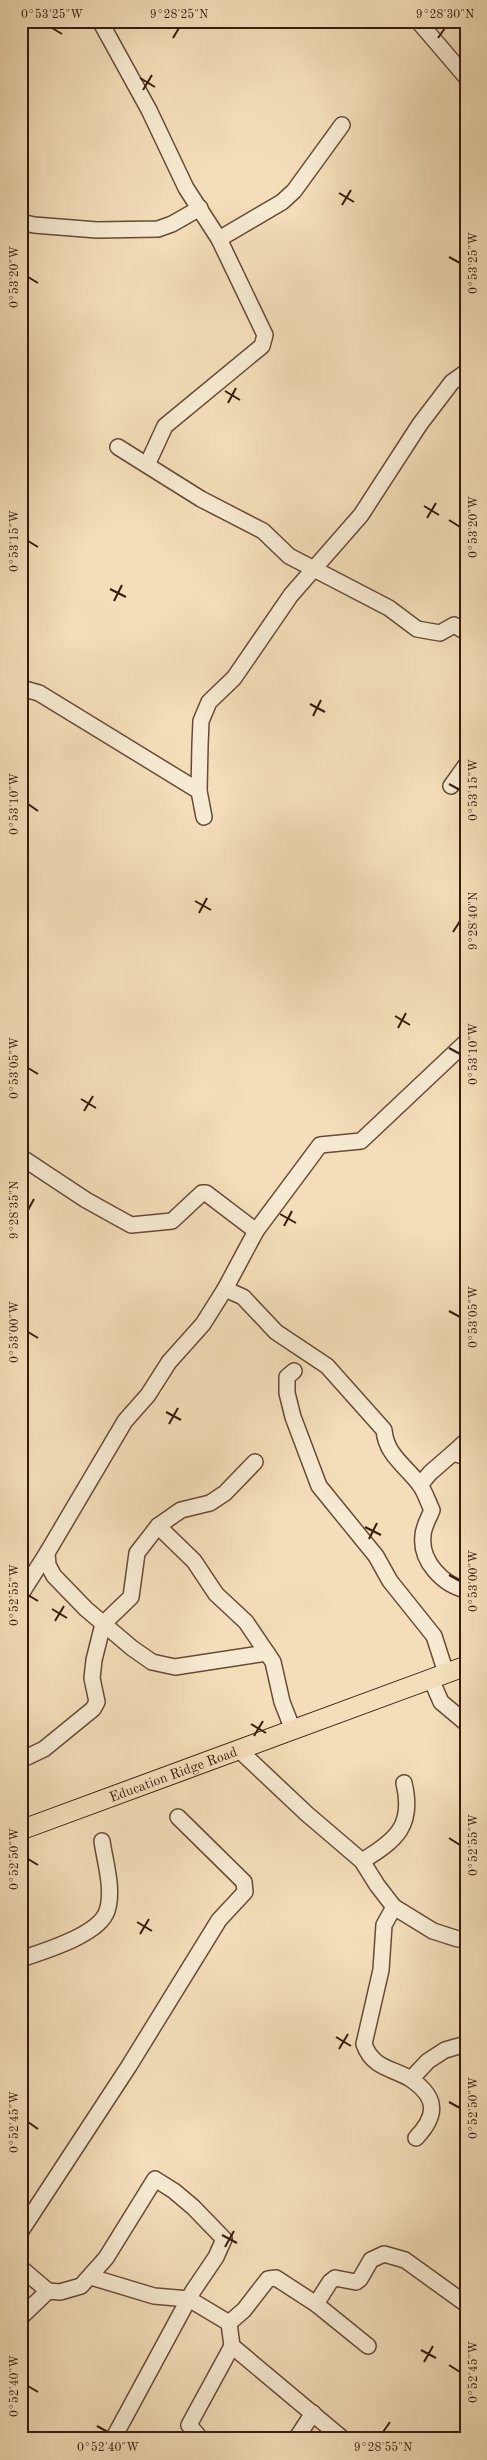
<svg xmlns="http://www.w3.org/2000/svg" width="487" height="2460" viewBox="0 0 487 2460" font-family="'Old Standard TT',serif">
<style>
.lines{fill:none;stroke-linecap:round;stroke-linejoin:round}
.minor-casing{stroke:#664c36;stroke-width:18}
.major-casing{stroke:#371c0b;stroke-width:21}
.minor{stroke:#f7ead2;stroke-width:15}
.major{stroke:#f3deb9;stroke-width:19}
.ticks{fill:none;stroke:#371c0b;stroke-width:2}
.labels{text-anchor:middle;stroke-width:4;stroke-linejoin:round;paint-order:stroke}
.street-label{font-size:14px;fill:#371c0b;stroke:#f7ead2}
.neatline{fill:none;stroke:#371c0b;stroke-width:2}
.ticks-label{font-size:12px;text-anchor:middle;fill:#371c0b}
</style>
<rect width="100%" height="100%" fill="#f3deb9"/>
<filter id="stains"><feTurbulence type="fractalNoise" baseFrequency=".004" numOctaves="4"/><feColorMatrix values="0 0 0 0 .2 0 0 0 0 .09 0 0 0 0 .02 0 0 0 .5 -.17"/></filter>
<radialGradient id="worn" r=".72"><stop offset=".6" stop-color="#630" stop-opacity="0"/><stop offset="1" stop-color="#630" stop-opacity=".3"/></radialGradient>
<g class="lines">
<defs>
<g id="minor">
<polyline points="100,21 149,110 186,188 219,239 265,335 262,346 165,426 147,465"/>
<polyline points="418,21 466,77"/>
<polyline points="21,222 34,225 97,230 158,229 172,224 200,208"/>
<polyline points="219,239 282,202 294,191 342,125"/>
<polyline points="118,447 201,499 263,531 289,556 389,608 417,629 440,633 454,625 466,632"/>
<polyline points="21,688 39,693 199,791"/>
<polyline points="451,786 466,765"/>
<polyline points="204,817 199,791 200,745 201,721 209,702 234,678 291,595 361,515 420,424 452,382 466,372"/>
<polyline points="21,1157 86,1200 131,1225 172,1221 202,1193 206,1193 256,1231"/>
<path d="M225,1289L243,1297L276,1332L327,1366L384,1430C386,1455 406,1466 420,1485C425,1492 428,1502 432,1510C429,1518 423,1527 423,1536C420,1561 443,1585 466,1590"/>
<polyline points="294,1371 287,1377 287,1393 293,1417 319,1486 376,1556 390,1581 434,1636 446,1673"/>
<polyline points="453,1453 466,1441"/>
<polyline points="420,1485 430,1473 453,1453 466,1457"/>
<polyline points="158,1526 194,1561 216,1594 246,1622 267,1653"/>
<polyline points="21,1594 47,1553"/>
<polyline points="431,1679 441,1702 466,1723"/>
<polyline points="293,1730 282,1702 273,1662 267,1653 175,1667 152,1662 132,1648 86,1609 54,1576 48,1565 47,1553 125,1421 148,1395 169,1362 203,1324 225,1289 256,1231 320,1145 361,1141 466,1042"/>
<polyline points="239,1750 307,1814 362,1861 377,1885 394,1907 433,1931 458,1939"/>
<polyline points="21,1760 44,1749 93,1709 97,1702 92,1678 94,1660 103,1624 131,1597 137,1553 158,1526 181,1510 210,1503 225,1493 255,1462"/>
<path d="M362,1861C397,1840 414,1825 404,1783"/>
<path d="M394,1907L384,1925L381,1970L364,2044C373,2070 395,2068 412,2080C439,2099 436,2117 416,2138"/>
<path d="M21,1959C44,1951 99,1935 107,1911C114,1890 105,1862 102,1841"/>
<polyline points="411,2079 428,2061 445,2050 466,2044"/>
<polyline points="21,2231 129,2066 219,1920 245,1892 244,1882 178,1817"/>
<polyline points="21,2268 48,2291 60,2292 81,2286 106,2258 155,2179 174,2191 193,2207 224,2239 216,2257 193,2291 113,2439"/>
<polyline points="91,2277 154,2296 189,2299 229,2323 232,2346 343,2439"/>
<polyline points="316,2304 330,2282 335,2278 356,2282 360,2279 371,2260 384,2254 405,2260 466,2304"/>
<polyline points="21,2317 48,2291"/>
<polyline points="229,2323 244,2310 268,2279 276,2278 316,2304 368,2346"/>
<polyline points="201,2439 189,2425 232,2346"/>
<polyline points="296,2439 313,2413"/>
</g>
<g id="major">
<path id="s1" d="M21,1830L466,1666"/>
</g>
</defs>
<!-- minor casing -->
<use href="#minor" class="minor-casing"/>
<!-- major casing -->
<use href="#major" class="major-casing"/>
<!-- minor -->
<use href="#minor" class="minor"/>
<!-- major -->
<use href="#major" class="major"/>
</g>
<!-- ticks -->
<path class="ticks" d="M52,28L62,34M173,38L179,28M438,38L445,28M140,78L155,87M143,90L152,75M339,193L354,202M342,205L351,190M449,257L460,263M28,277L38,283M225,391L240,400M228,403L236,388M424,506L439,515M427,518L436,503M449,520L460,527M28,541L38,547M110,589L126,597M114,601L122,585M310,704L325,712M313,716L321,700M449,784L460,790M28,804L38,811M195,901L211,910M199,913L207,898M453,932L460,921M395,1016L410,1025M398,1028L406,1013M449,1048L460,1054M28,1068L38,1074M81,1099L96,1108M84,1111L93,1096M28,1210L34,1199M280,1214L296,1223M284,1226L292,1211M449,1311L460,1317M28,1332L38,1338M166,1412L181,1420M169,1424L178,1408M365,1527L381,1535M369,1539L377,1523M449,1575L460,1581M28,1595L38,1601M52,1609L67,1618M55,1621L64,1606M251,1724L266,1733M254,1736L263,1721M449,1838L460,1845M28,1859L38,1865M137,1922L152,1931M140,1934L149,1919M336,2037L351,2046M339,2049L348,2034M449,2102L460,2108M28,2122L38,2129M222,2235L237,2243M225,2247L234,2231M421,2350L436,2358M424,2362L433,2346M449,2365L460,2372M28,2386L38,2392M97,2426L108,2432M383,2432L390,2422"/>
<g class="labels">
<!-- street labels -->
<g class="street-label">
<text dy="5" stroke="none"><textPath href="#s1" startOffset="162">Education Ridge Road</textPath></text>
</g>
</g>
<!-- margin -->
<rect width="487" height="2460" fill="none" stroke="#f3deb9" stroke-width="55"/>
<rect x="28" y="28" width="432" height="2404" class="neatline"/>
<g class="ticks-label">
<text x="52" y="18">0°53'25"W</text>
<text x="179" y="18">9°28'25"N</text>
<text x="445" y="18">9°28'30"N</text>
<text transform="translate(473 263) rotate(-90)" y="4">0°53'25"W</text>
<text transform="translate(14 277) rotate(-90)" y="4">0°53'20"W</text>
<text transform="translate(473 527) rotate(-90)" y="4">0°53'20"W</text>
<text transform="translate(14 541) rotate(-90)" y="4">0°53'15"W</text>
<text transform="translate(473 790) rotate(-90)" y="4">0°53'15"W</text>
<text transform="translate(14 804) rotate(-90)" y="4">0°53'10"W</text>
<text transform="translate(473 921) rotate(-90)" y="4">9°28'40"N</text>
<text transform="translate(473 1054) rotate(-90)" y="4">0°53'10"W</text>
<text transform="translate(14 1068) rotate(-90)" y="4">0°53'05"W</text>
<text transform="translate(14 1210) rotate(-90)" y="4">9°28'35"N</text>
<text transform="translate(473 1317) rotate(-90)" y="4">0°53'05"W</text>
<text transform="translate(14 1332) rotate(-90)" y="4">0°53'00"W</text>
<text transform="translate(473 1581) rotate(-90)" y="4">0°53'00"W</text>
<text transform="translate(14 1595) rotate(-90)" y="4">0°52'55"W</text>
<text transform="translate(473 1845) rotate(-90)" y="4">0°52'55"W</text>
<text transform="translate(14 1859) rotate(-90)" y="4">0°52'50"W</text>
<text transform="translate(473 2108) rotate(-90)" y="4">0°52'50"W</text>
<text transform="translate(14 2122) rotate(-90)" y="4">0°52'45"W</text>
<text transform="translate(473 2372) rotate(-90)" y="4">0°52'45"W</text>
<text transform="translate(14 2386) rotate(-90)" y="4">0°52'40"W</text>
<text x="108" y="2451">0°52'40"W</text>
<text x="383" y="2451">9°28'55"N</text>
</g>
<rect width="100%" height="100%" filter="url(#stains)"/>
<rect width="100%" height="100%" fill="url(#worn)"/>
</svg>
